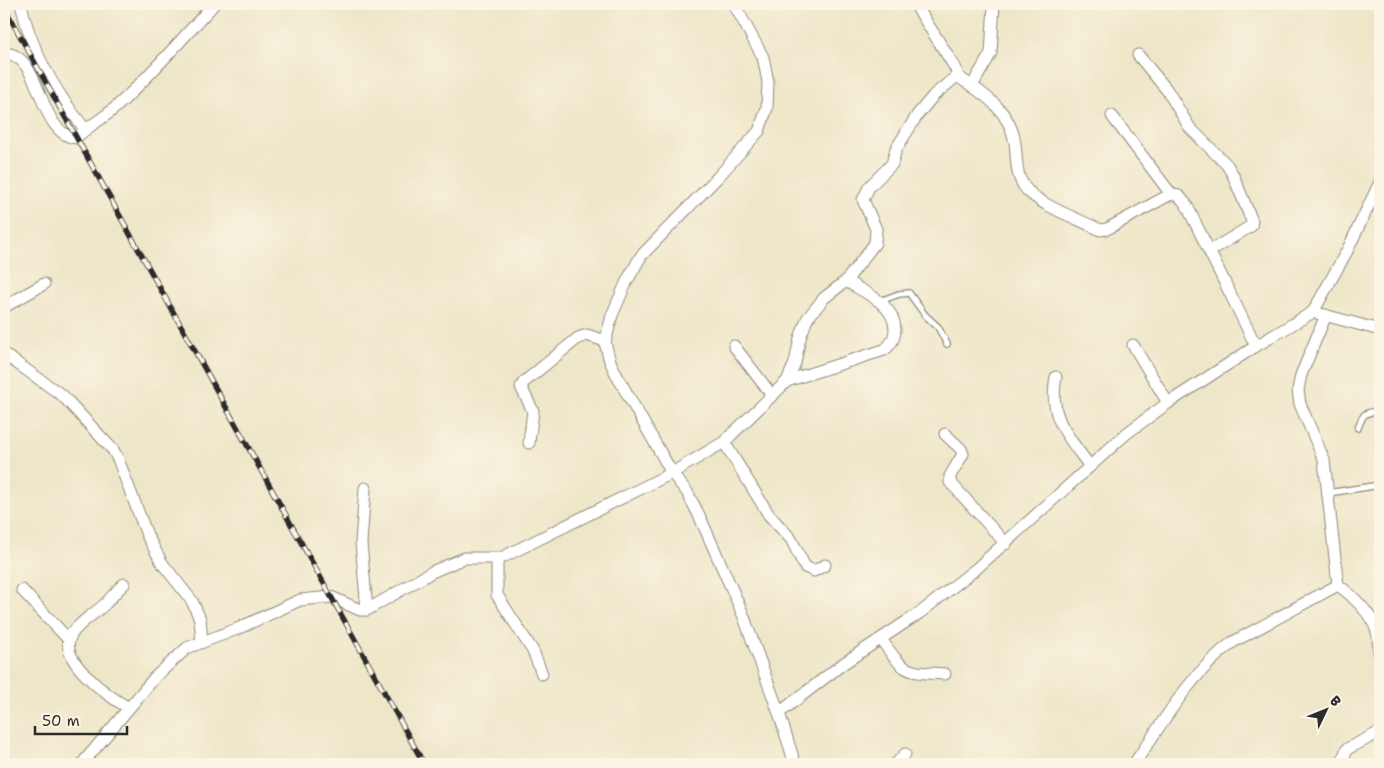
<svg xmlns="http://www.w3.org/2000/svg" width="1384" height="768" viewBox="0 0 1384 768" font-family="'Shantell Sans',sans-serif">
<style>
.lines{fill:none;stroke-linecap:round;stroke-linejoin:round}
.service-casing{stroke:#8c887a;stroke-width:8}
.minor-casing{stroke:#8c887a;stroke-width:13}
.service{stroke:#fff;stroke-width:5.5}
.minor{stroke:#fff;stroke-width:11}
.rail-casing{stroke:#2b2b2b;stroke-width:5.5}
.rail{stroke:#fcf5e5;stroke-width:4;stroke-dasharray:11;stroke-linecap:butt}
</style>
<rect width="100%" height="100%" fill="#fcf5e5"/>
<filter id="ink" filterUnits="userSpaceOnUse"><feTurbulence type="fractalNoise" baseFrequency=".02" numOctaves="2"/><feDisplacementMap in="SourceGraphic" scale="10" xChannelSelector="R" yChannelSelector="G"/><feConvolveMatrix kernelMatrix="1 2 1 2 8 2 1 2 1" color-interpolation-filters="sRGB"/></filter>
<filter id="wash" filterUnits="userSpaceOnUse"><feTurbulence type="fractalNoise" baseFrequency=".0096" numOctaves="4" result="noise"/><feDisplacementMap in="SourceGraphic" scale="20" xChannelSelector="R" yChannelSelector="G"/><feGaussianBlur stdDeviation="1.12" result="paint"/><feColorMatrix in="noise" values="0 0 0 0 0 0 0 0 0 0 0 0 0 0 0 0 0 1.4 0 .05"/><feComposite in="paint" operator="in"/></filter>
<g filter="url(#wash)">
<rect width="100%" height="100%" fill="#eee6c8"/>
</g>
<g filter="url(#ink)">
<g class="lines">
<defs>
<g id="service">
<polyline points="880,301 899,294 909,293 925,315 938,327 947,344"/>
<path d="M1358,428C1363,413 1365,412 1380,411"/>
<polyline points="1328,493 1380,485"/>
</g>
<g id="minor">
<path d="M21,4C31,51 55,92 85,129"/>
<polyline points="734,4 763,57 768,82 767,108 759,131 718,177 641,256 627,281 612,315 605,343 610,361 617,376 672,473 687,492 699,515 742,612 779,713"/>
<path d="M4,53C43,54 37,134 76,138C88,126 103,119 116,107C151,75 182,39 214,4"/>
<polyline points="1138,55 1167,90 1190,128 1227,165 1233,175 1252,221 1251,226 1210,251"/>
<path d="M957,76C983,93 1010,110 1015,143C1017,158 1015,178 1027,190C1043,207 1079,219 1100,230L1107,229L1171,194L1179,196L1186,204L1256,346"/>
<polyline points="972,86 991,53 994,4"/>
<polyline points="1112,116 1171,194"/>
<polyline points="4,307 44,284"/>
<polyline points="1313,312 1347,251 1380,182"/>
<path d="M1326,315L1301,375L1298,390L1300,404L1324,460L1338,585C1352,595 1372,614 1377,632C1379,639 1378,648 1380,656"/>
<polyline points="1133,345 1168,403"/>
<polyline points="734,346 771,394"/>
<polyline points="4,354 63,396 113,450 118,459 147,535 162,563 192,601 200,619 202,642"/>
<path d="M1056,377C1048,417 1067,435 1089,465"/>
<path d="M787,381L884,350C891,345 895,338 895,329C894,303 865,293 846,281"/>
<polyline points="945,434 961,449 963,454 950,476 950,482 1006,544"/>
<polyline points="724,442 769,515 791,539 805,567 814,571 825,565"/>
<polyline points="529,443 533,411 521,387 524,382 578,338 587,335 605,341"/>
<polyline points="365,488 361,543 367,610"/>
<polyline points="497,559 497,595 533,651 542,674"/>
<path d="M124,584C117,590 112,597 105,604C95,614 79,622 71,635C56,660 111,698 129,708"/>
<polyline points="22,590 69,640"/>
<path d="M881,639C905,673 904,672 945,674"/>
<polyline points="82,764 155,677 187,648 237,629 300,600 331,597 360,610 367,610 432,572 464,558 501,558 672,473 724,442 787,381 795,363 800,338 807,319 824,298 846,281 875,243 876,229 863,200 869,187 892,164 896,149 918,114 934,95 957,76 956,69 915,4"/>
<polyline points="795,764 779,713 844,663 921,612 977,568 1127,433 1168,403 1256,346 1313,312 1380,330"/>
<polyline points="896,764 905,754"/>
<path d="M1134,764C1164,721 1190,674 1233,642L1338,585"/>
<polyline points="1347,764 1344,756 1347,749 1380,732"/>
</g>
</defs>
<!-- service casing -->
<use href="#service" class="service-casing"/>
<!-- minor casing -->
<use href="#minor" class="minor-casing"/>
<!-- service -->
<use href="#service" class="service"/>
<!-- minor -->
<use href="#minor" class="minor"/>
<defs>
<polyline id="rail" points="4,7 424,764"/>
</defs>
<!-- rail casing -->
<use href="#rail" class="rail-casing"/>
<!-- rail -->
<use href="#rail" class="rail"/>
</g>
</g>
<!-- margin -->
<rect width="1384" height="768" fill="none" stroke="#fcf5e5" stroke-width="20"/>
<!-- north arrow -->
<g transform="translate(1326 710) rotate(47)" stroke="#fcf5e5" stroke-width="4" paint-order="stroke">
<path d="M0-4L9 19L0 12L-9 19Z" fill="#2b2b2b"/>
<text y="-8" font-size="14" font-weight="bold" text-anchor="middle" fill="#2b2b2b">B</text>
</g>
<!-- scale -->
<path d="M35 726v8h92v-8" fill="none" stroke="#2b2b2b" stroke-width="2.5"/>
<text x="42" y="726" font-size="15" fill="#2b2b2b" stroke="#fcf5e5" stroke-width="4" paint-order="stroke">50 m</text>
</svg>
